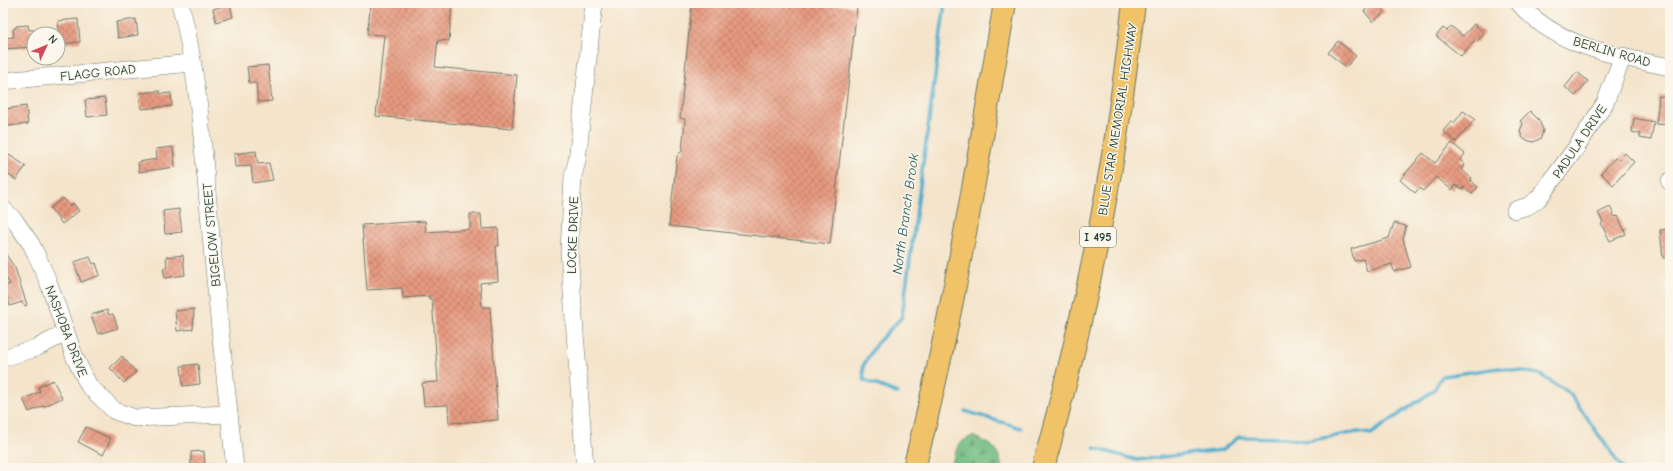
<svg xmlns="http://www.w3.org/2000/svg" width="1673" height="471" viewBox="0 0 1673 471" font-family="'Comic Neue',sans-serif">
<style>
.forest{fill:url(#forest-firs);stroke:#4a7d5c}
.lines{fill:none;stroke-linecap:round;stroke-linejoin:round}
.stream{stroke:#50aece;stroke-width:3.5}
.building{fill:url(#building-cross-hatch)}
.minor-casing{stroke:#6a7769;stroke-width:18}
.highway-casing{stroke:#6a7769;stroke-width:24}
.minor{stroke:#fff;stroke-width:17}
.highway{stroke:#f0c369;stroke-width:22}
.labels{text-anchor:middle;stroke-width:3;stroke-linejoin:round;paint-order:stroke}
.shield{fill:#fbf7ec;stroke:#61756b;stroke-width:1}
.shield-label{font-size:12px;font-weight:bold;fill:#1f3d34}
.street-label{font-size:13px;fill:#1f3d34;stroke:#fbf7ec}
.water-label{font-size:14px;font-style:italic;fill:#2e5f62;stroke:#fbf7ec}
</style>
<defs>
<pattern id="forest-firs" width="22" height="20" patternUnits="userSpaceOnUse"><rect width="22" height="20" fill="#74bd84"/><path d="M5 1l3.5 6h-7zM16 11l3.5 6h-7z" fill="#5f9b6d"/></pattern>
<pattern id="building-cross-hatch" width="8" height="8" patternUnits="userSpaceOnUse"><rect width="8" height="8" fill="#e79a80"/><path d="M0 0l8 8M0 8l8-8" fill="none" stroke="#bb7f6a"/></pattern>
</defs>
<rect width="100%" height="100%" fill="#fbf7ec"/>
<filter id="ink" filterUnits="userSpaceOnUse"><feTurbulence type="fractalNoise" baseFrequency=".025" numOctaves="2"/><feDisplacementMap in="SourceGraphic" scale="8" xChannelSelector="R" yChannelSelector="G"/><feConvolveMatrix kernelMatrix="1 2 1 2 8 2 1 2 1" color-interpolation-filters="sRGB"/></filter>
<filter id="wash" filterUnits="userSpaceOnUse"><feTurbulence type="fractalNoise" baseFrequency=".012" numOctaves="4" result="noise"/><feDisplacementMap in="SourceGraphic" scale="16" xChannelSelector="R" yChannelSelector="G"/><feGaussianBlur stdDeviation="0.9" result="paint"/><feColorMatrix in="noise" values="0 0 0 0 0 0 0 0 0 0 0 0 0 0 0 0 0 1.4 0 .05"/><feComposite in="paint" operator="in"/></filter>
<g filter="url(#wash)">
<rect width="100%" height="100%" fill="#f4e4cb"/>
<!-- forest -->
<path class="forest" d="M972,436C991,444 998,446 1002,468H950L959,443Z"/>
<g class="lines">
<!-- stream -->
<g class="stream">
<polyline points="897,393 864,380 863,366 876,344 902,317 945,3"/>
<polyline points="965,411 1021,428"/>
<polyline points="1094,448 1137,460 1222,450 1239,437 1285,438 1306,441 1358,432 1371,434 1434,390 1442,376 1499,368 1539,374 1570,394 1622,468"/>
</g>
</g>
<g id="blocks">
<!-- building -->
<g class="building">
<polygon points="371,3 452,3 449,41 438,40 435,67 517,75 512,129 376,116 384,35 367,34"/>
<polygon points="692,3 821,3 857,7 830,244 669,226 677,156 682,151 685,119 680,118"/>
<polygon points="1374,3 1378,3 1385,12 1373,22 1364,11"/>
<polygon points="230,4 233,17 216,22 213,9"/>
<polygon points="78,19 80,42 60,44 58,21"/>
<polygon points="136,19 138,35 118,38 116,22"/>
<polygon points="1474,24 1484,33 1476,43 1474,41 1461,56 1436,36 1443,28 1447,31 1451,26 1463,36"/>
<polygon points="28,25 29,30 34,30 34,47 3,49 3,38 14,37 13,29 16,28 16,26"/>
<polygon points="1338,41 1356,56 1346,67 1328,53"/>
<polygon points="268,65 272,101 258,102 256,83 249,83 247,67"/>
<polygon points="1577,72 1588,81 1575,96 1565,87"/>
<polygon points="160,91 160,94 171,93 172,106 141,109 139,93"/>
<polygon points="1659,96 1670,97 1670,125 1656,124"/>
<polygon points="105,98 107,115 87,117 85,100"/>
<polygon points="26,106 28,124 8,126 5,109"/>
<polygon points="1463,111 1475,119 1456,142 1443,131 1452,121 1454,123"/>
<polygon points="1530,111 1539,120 1543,130 1541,138 1534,142 1525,140 1522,137 1520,131 1523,123 1520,121"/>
<polygon points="1634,118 1654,122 1651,140 1640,138 1640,134 1632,132"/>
<polygon points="1452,143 1465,154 1460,160 1465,165 1461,169 1471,178 1470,180 1478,187 1472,194 1463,187 1462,189 1456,185 1452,190 1436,177 1423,191 1419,188 1415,193 1400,180 1423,153 1435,163"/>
<polygon points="173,147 175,167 139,172 138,162 157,159 156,149"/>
<polygon points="256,151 258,164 269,163 273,180 253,183 251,166 235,167 234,154"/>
<polygon points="1625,153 1634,162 1613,185 1601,173 1615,158 1618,160"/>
<polygon points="9,155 26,166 16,180 3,171 3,163"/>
<polygon points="63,198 70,206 73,203 79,211 62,224 50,208"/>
<polygon points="1610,207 1615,217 1618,216 1626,234 1610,241 1601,224 1603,222 1598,213"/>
<polygon points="179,209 182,232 165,234 163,211"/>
<polygon points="470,214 481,214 482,229 498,228 499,246 496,246 498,281 480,283 482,307 490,307 498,420 449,423 448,405 424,406 422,383 438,382 432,299 429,299 429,296 403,298 402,288 367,290 362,225 425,221 426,232 470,229"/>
<polygon points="1394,223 1406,226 1403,239 1411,267 1394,272 1392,264 1367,271 1363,259 1354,261 1351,249 1389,238"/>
<polygon points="1670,229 1670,258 1663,258 1660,230"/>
<polygon points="3,250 15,268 27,305 25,306 22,302 10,306 4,286 10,284 3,274"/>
<polygon points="183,255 185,275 165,278 163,268 167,267 166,257"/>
<polygon points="90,257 93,264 96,263 100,275 81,282 74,262"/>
<polygon points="194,309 193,329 177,331 175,311"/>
<polygon points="107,310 109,315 113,314 118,328 98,334 91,315"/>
<polygon points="122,356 136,372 124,383 110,368"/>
<polygon points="198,364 200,384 183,386 181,366"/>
<polygon points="53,380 62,398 43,407 43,406 29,412 23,399 40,392 38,387"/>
<polygon points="86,427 111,439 103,455 78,442"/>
<polygon points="204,451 205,468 191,468 191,452"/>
</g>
</g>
</g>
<g filter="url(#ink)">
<use href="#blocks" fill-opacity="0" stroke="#6a7769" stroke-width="1"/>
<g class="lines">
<defs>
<g id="minor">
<path d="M180,3C199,75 203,150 210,224C217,306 226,387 235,468"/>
<path d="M1519,3C1554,46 1619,57 1670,67"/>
<polyline points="3,81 192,63"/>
<polyline points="1670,182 1670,181"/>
<polyline points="3,209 15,221 31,244 37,256 48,281 75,358 89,386 115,411 135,418 229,414"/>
<polyline points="1515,210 1528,206 1538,199 1576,148 1605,103 1623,56"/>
<polyline points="3,358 36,348 66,333"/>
<polyline points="585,468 569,251 573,176 577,161 594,3"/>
</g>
<g id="highway">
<path d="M914,468C954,315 978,158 1005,3"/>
<path d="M1043,468C1070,371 1093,272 1110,173C1120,117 1127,60 1134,3"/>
</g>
</defs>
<!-- minor casing -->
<use href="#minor" class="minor-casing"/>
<!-- highway casing -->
<use href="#highway" class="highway-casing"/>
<!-- minor -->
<use href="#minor" class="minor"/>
<!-- highway -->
<use href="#highway" class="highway"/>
</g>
</g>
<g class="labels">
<!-- shield labels -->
<rect class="shield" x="1080" y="227" width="36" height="20" rx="3"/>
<g class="shield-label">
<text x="1098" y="241">I 495</text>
</g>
<!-- street labels -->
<g class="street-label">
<text transform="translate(1612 51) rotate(16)" y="5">BERLIN ROAD</text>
<text transform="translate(98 72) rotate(-6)" y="5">FLAGG ROAD</text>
<text transform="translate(1117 119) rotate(-81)" y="5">BLUE STAR MEMORIAL HIGHWAY</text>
<text transform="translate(1579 141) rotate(-56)" y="5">PADULA DRIVE</text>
<text transform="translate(211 235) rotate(-95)" y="5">BIGELOW STREET</text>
<text transform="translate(572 235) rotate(-88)" y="5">LOCKE DRIVE</text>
<text transform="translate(67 331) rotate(69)" y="5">NASHOBA DRIVE</text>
</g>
<!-- water labels -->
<g class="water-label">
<text transform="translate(905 214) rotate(-82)" y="5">North Branch Brook</text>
</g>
</g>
<!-- margin -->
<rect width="1673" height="471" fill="none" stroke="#fbf7ec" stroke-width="16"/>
<!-- north arrow -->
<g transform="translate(46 46) rotate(46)"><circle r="19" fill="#fbf7ec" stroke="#a3ada2"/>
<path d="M0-3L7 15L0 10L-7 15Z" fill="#d1495b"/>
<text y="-6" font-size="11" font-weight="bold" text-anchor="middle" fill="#1f3d34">N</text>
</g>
</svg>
